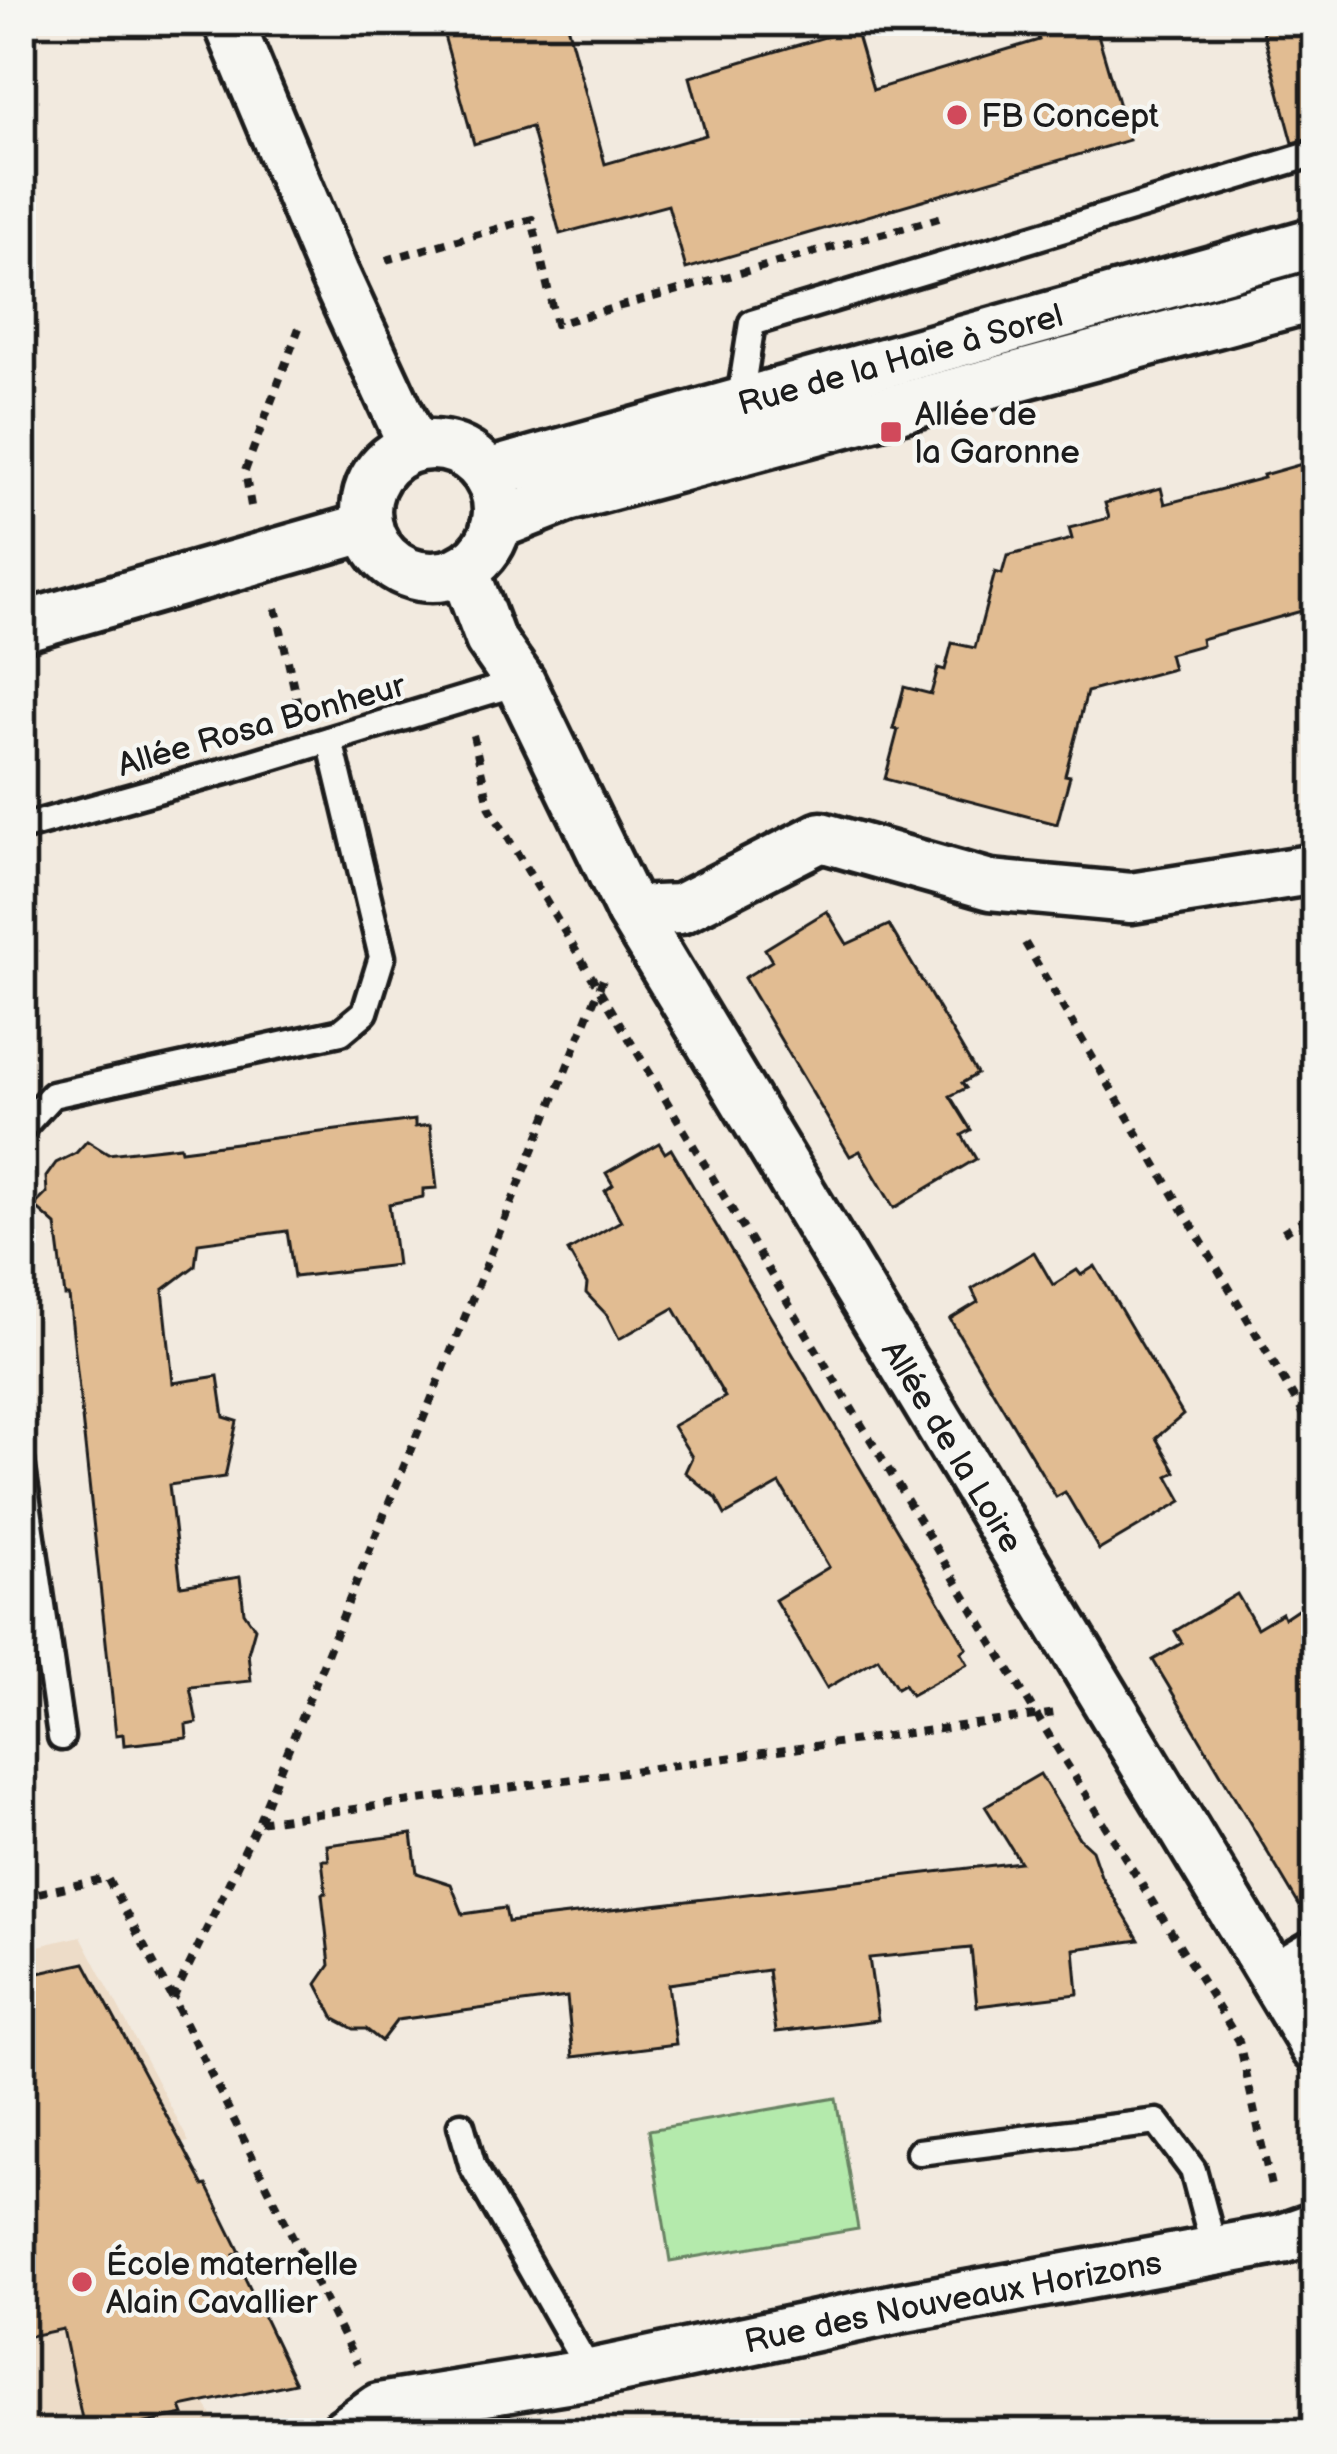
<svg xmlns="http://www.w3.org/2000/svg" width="1337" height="2454" viewBox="0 0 1337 2454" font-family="'Balsamiq Sans',sans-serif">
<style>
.built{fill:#eddcc8}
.green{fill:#b4eaac;stroke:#688364;stroke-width:3}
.building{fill:#e1bc92;stroke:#1c1c1c;stroke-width:3}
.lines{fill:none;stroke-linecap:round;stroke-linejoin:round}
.lane-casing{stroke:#1c1c1c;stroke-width:33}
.street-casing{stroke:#1c1c1c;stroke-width:57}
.path{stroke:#1c1c1c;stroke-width:8;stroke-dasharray:9 9;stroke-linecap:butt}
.lane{stroke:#f6f6f2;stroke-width:24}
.street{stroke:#f6f6f2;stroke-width:48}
.poi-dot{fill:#d1495b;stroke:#f6f6f2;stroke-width:4.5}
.labels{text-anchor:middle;stroke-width:9;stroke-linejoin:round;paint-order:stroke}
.poi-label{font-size:33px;fill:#1c1c1c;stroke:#f6f6f2;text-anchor:start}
.street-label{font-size:33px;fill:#1c1c1c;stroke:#f6f6f2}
</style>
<rect width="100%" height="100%" fill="#f2eadf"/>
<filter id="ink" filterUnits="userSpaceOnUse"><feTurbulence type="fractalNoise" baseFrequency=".00833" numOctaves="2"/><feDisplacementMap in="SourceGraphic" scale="24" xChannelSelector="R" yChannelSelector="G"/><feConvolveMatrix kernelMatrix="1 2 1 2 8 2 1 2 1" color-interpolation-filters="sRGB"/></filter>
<g filter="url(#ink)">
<!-- built -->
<polygon class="built" points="81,1936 189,2142 79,2163 221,2433 21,2433 21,1950"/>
<!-- green -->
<polygon class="green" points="836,2098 858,2229 670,2261 649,2130"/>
<!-- building -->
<g class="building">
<polygon points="440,21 566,21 605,164 706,135 690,77 855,28 873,90 1039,40 1033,21 1094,21 1129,140 686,269 668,205 560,234 531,127 474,144"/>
<polygon points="1260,21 1316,21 1316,137 1293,143"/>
<polygon points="1316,460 1316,607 1201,639 1202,645 1169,654 1173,669 1087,692 1065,775 1070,776 1057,824 885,779 898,730 893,729 904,687 931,694 938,668 945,670 952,643 975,648 995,572 1002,574 1007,556 1072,539 1069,528 1109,518 1105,503 1161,488 1165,504 1264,478 1263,475"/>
<polygon points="827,911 847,944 889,925 977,1074 962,1083 966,1088 950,1096 971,1130 962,1135 976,1159 894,1208 860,1151 850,1156 744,978 772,961 765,949"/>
<polygon points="415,1120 415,1127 430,1125 437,1188 423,1189 423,1197 389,1204 397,1265 294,1277 287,1231 198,1243 195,1266 163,1290 173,1383 218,1376 224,1417 237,1421 225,1477 169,1485 181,1586 240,1577 244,1612 255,1628 248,1653 251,1681 190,1687 197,1723 186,1725 187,1738 124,1745 123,1734 116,1735 69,1296 65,1296 56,1225 34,1206 47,1193 46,1177 56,1163 76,1153 87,1141 108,1154 180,1146 181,1150"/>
<polygon points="659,1143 665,1153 671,1149 967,1648 961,1652 968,1664 911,1695 904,1684 897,1688 878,1658 827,1688 775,1600 829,1567 780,1484 725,1515 716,1498 685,1472 692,1457 673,1426 725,1397 674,1308 619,1339 607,1315 586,1293 587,1284 568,1251 621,1221 605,1191 613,1185 606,1173"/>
<polygon points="1034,1252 1053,1285 1077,1270 1081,1275 1095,1266 1183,1415 1156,1438 1176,1472 1168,1476 1182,1501 1099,1550 1065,1492 1056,1497 950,1319 978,1302 972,1289"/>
<polygon points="1237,1594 1257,1628 1282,1613 1284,1618 1299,1608 1316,1638 1316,1926 1312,1927 1153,1660 1182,1643 1175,1631"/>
<polygon points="1040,1774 1079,1838 1092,1850 1101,1876 1139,1940 1074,1949 1078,1994 977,2006 971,1948 869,1958 878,2020 776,2032 768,1970 668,1984 676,2044 573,2057 567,1997 397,2020 381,2041 366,2029 354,2029 335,2019 317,1984 330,1965 322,1894 326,1893 322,1860 329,1860 327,1845 412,1834 417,1873 451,1884 463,1914 505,1908 508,1922 1020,1862 985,1806"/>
<polygon points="85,1963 204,2186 207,2185 240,2252 234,2255 295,2383 181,2407 184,2415 99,2433 85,2433 63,2329 21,2338 21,1977"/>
</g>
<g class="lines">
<defs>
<g id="lane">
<polyline points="739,405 752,323 1316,153"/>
<polyline points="21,828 233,769 520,682"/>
<polyline points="21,1129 52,1095 341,1032 365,1012 382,957 330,740"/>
<polyline points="21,1461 61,1737"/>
<polyline points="461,2125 473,2167 591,2374"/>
<polyline points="919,2152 1157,2122 1193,2170 1215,2252"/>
</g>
<g id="street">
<polyline points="228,21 334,274 414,447"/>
<circle cx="432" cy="511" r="66"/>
<path id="s1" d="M487,474L1316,242"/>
<polyline points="496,525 567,497 1316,296"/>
<path id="s2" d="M464,570L490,639L520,682L631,911L1316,2048"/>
<polyline points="21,627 368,527"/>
<polyline points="631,911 680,909 821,837 990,885 1131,898 1316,869"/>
<polyline points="1275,1978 1316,1954"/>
<path id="s3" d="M344,2433L379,2408L591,2374L900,2308L1282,2239L1316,2227"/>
</g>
</defs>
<!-- lane casing -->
<use href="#lane" class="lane-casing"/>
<!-- street casing -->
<use href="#street" class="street-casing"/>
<!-- path -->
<g class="path">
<polyline points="386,260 532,219 556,324 946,216"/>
<polyline points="251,506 245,471 299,328"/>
<polyline points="276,608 299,710"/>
<polyline points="473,735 490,808 1037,1716 1239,2041 1272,2191"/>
<polyline points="1025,943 1316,1435"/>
<polyline points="1283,1232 1316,1213"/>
<polyline points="259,1821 605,974"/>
<polyline points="21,1897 107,1878 173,1999 357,2364"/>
<polyline points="173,1999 258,1822 1056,1713"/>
</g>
<!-- lane -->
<use href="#lane" class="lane"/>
<!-- street -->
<use href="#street" class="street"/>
</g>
</g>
<!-- markers -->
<g class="poi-dot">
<circle cx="957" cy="115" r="12"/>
<rect x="879" y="420" width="24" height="24" rx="6"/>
<circle cx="82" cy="2282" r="12"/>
</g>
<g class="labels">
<!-- poi labels -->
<g class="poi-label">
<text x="981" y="127">FB Concept</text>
<text x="915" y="425">Allée de<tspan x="915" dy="38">la Garonne</tspan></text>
<text x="106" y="2275">École maternelle<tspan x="106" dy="38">Alain Cavallier</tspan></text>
</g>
<!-- street labels -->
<g class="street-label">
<text dy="12" stroke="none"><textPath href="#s1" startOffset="429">Rue de la Haie à Sorel</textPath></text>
<text transform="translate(261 724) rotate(-16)" y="12">Allée Rosa Bonheur</text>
<text dy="12" stroke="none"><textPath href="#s2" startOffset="1005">Allée de la Loire</textPath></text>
<text dy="12" stroke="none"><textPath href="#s3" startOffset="627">Rue des Nouveaux Horizons</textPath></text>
</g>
</g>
<!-- margin -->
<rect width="1337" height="2454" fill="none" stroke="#f6f6f2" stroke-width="72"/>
<rect x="36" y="36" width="1265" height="2382" fill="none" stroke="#1c1c1c" stroke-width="4.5" filter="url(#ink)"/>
</svg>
